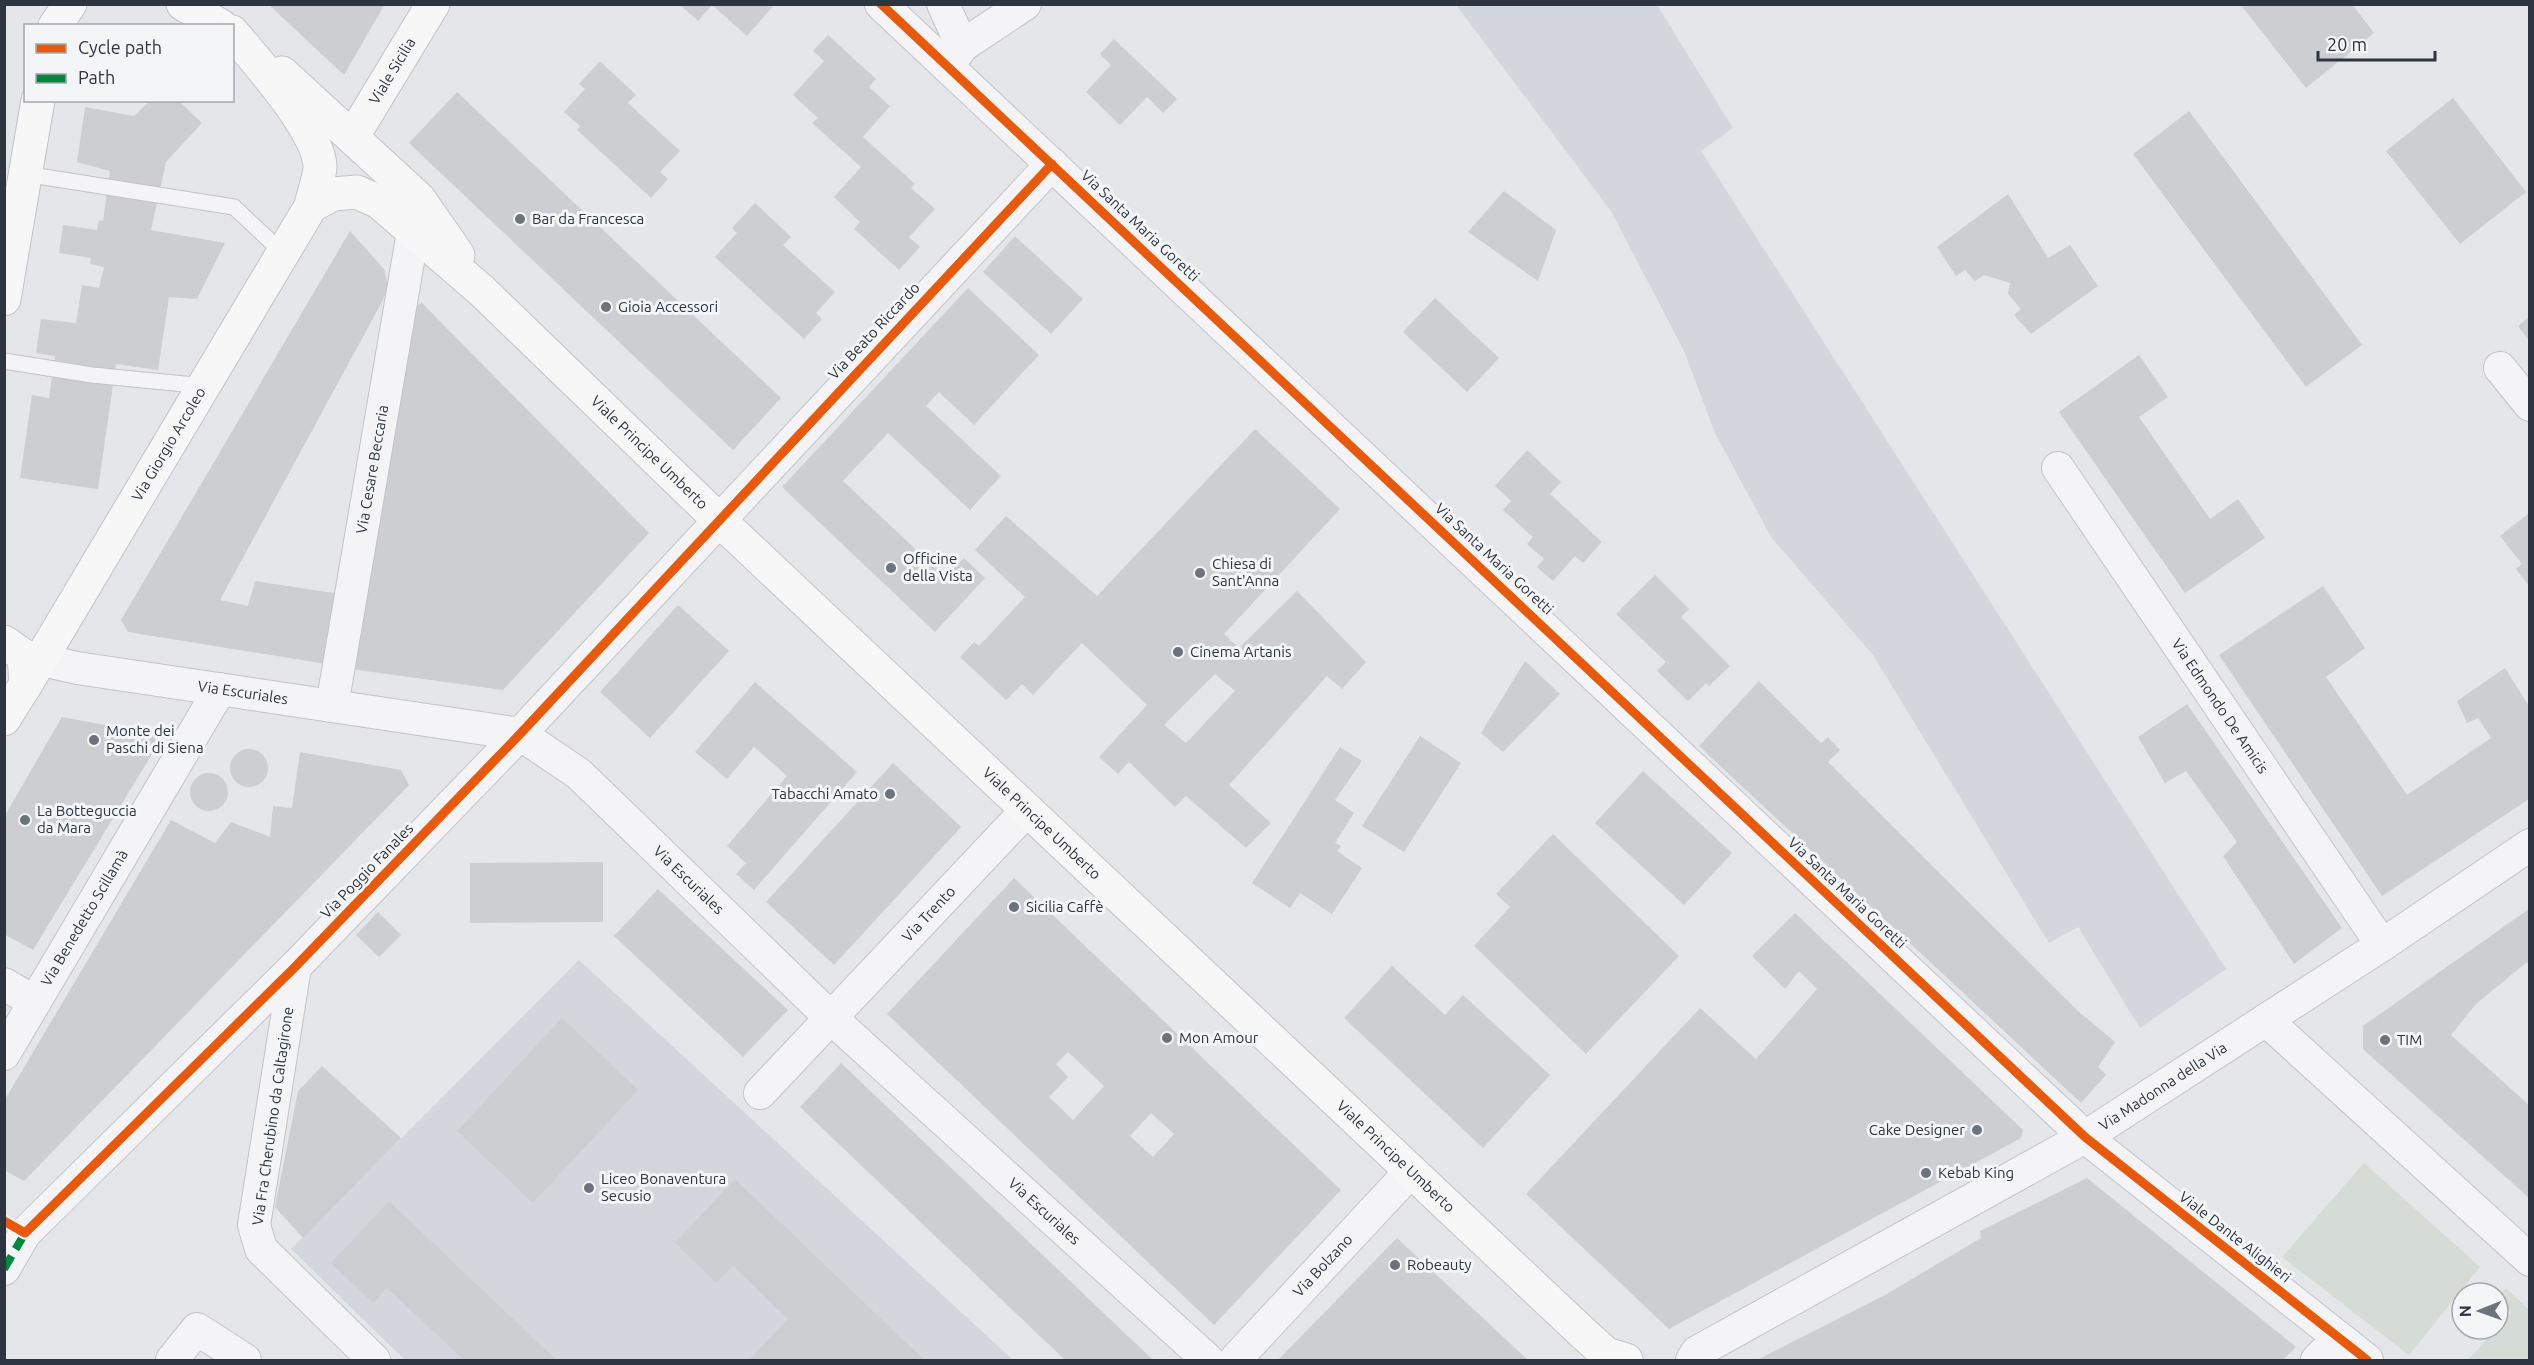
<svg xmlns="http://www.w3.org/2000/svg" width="2534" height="1365" viewBox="0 0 2534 1365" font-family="Ubuntu,sans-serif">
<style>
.built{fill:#d3d6dc}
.green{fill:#d5dcd5}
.building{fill:#cdced1;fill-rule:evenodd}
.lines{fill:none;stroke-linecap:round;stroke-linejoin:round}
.lane-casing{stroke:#c3c4c7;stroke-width:17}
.street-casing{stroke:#c3c4c7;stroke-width:34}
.secondary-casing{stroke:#c3c4c7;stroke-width:35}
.lane{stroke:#f4f4f6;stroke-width:15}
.street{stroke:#f4f4f6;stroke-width:32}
.secondary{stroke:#f7f7f8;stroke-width:33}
.quiet{stroke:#00873e;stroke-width:8;stroke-dasharray:15 8;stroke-linecap:butt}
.cycleway-casing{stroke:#f3f5f7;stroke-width:13}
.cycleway{stroke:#e8590c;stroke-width:9}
.poi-dot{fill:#6d737c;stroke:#f3f5f7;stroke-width:2}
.labels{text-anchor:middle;stroke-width:6;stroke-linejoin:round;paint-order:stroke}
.street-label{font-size:15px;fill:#2d3541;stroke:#f3f5f7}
.poi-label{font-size:15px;fill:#2d3541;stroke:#f3f5f7;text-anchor:start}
</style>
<rect width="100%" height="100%" fill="#e4e6e9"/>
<!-- built -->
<g class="built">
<polygon points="1456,5 1657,5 1733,128 1701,151 2226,969 2140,1028 2078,927 2049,943 1873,655 1771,537 1715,433 1684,351 1611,211"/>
<polygon points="579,960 1013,1360 405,1360 291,1249"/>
</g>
<!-- green -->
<g class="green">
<polygon points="2364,1163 2480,1267 2409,1355 2282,1257"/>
<polygon points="2506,1288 2529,1310 2529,1360 2468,1360 2511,1313 2500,1295"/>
</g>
<!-- building -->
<g class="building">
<polygon points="268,4 385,4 344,75"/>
<polygon points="679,4 775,4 747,36 712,5 698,21"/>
<polygon points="2240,4 2352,4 2374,33 2306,88"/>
<polygon points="828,35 876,79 869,87 890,106 863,137 915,184 911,188 935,209 909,237 920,247 899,270 854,229 860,222 834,197 861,167 812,123 818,118 793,95 824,61 813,51"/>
<polygon points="1114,39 1177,99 1163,113 1147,97 1120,125 1086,92 1111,65 1100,54"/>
<polygon points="600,61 636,95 628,103 680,151 660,172 668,179 651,198 577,130 580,126 564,112 585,89 579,84"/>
<polygon points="457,92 781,398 733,450 409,143"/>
<polygon points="2453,98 2526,192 2460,244 2386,151"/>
<polygon points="151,100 178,100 202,123 166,162 151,230 225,243 197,299 169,297 158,370 116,364 98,489 20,478 32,395 49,398 55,356 36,353 41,319 76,323 82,285 99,288 104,267 90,264 91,258 59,253 63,225 97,230 99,220 103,221 110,171 77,162 85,107 134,116"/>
<polygon points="2189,111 2362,345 2306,387 2133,154"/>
<polygon points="1504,191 1556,230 1538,281 1468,232"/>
<polygon points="2008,194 2048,258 2070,245 2098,286 2031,334 2014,315 2021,309 2008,294 2010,283 1984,275 1975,281 1965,270 1956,276 1937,247"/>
<polygon points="755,203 791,237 783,245 835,292 816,313 822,319 804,339 715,257 737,233 732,228"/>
<polygon points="350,231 384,269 388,286 383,300 220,600 248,606 255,581 340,594 326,664 128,632 121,620"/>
<polygon points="1015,236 1083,299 1051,334 983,272"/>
<polygon points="968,288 1039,355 974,425 939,392 926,406 1001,476 970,510 888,433 843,481 945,577 964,558 985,578 935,632 782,487"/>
<polygon points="1435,298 1499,358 1467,392 1403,332"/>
<polygon points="422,303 649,533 503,690 351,669 412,307"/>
<polygon points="2529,317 2529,341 2518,326"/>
<polygon points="2139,355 2168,397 2139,417 2210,519 2238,499 2265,538 2185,593 2059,412"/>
<path d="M1255,429L1340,509L1224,634L1239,648L1297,591L1366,662L1342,689L1327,676L1229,785L1271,823L1246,848L1186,796L1175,807L1129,762L1118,774L1099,757L1147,705L1082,643L1033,695L1022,684L1006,700L960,657L974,642L979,646L1025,597L975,550L1006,516L1097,596ZM1215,674L1235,691L1186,743L1164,725Z"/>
<polygon points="1527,450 1561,482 1550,494 1602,542 1583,563 1575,556 1553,581 1537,567 1544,559 1527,544 1533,537 1503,510 1511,501 1495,486"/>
<polygon points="2529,513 2529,586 2516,569 2522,564 2500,536"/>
<polygon points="1655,575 1689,609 1681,617 1730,666 1709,686 1706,683 1688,701 1657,671 1666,662 1616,614"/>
<polygon points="2323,586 2365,648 2326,677 2407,795 2491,738 2478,718 2467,723 2457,701 2505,668 2529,706 2529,799 2382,896 2219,655"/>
<polygon points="678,605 729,651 650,738 600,692"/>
<polygon points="1525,661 1560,694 1503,752 1481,733"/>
<polygon points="1759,681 1821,743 1828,737 1840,750 1828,762 2078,1011 2115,1042 2098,1067 2106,1075 2081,1103 1699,746"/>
<polygon points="755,682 857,772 754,890 736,874 746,863 727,846 787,776 754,747 727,779 695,752"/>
<polygon points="2187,704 2342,928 2294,964 2223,856 2237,842 2186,771 2165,783 2138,737"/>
<polygon points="62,717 163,736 33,950 4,934 4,817"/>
<polygon points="1420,736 1461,763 1404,852 1362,826"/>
<polygon points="1340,747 1362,761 1335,800 1354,813 1335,843 1341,846 1337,851 1362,868 1332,914 1300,893 1290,908 1252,883"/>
<circle cx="249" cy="768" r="19"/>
<polygon points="300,752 401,770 409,785 24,1181 4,1170 4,1101 171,820 215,843 231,822 270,837 273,806 292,808"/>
<polygon points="893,763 961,827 834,965 766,902"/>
<polygon points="1643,771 1732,853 1684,905 1595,823"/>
<circle cx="209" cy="792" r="19"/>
<polygon points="1553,834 1679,956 1586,1054 1474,946 1510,907 1496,894"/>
<polygon points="603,862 603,922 470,923 470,863"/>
<path d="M1014,878L1341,1190L1214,1325L887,1014ZM1068,1052L1104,1086L1073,1120L1049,1097L1068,1077L1056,1064ZM1151,1113L1174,1134L1153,1157L1130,1136Z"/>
<polygon points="658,889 788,1010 743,1057 614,936"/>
<polygon points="2529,909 2529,964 2527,962 2476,1004 2451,1035 2529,1105 2529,1198 2363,1049 2363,1026"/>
<polygon points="378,912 401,935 379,957 356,935"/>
<polygon points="1795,913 2023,1130 2021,1138 1669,1329 1526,1194 1700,1008 1756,1059 1817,989 1799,971 1785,989 1752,956"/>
<polygon points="1392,966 1445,1015 1463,995 1550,1075 1483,1148 1344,1018"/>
<polygon points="562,1018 638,1090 533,1203 457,1131"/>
<polygon points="841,1063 1153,1360 1065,1360 800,1107"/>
<polygon points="322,1066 401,1138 303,1238 275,1207 298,1091"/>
<polygon points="2087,1178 2296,1347 2283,1360 1757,1360 1885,1295 1981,1238 1980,1231"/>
<polygon points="735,1179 924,1360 749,1360 788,1319 733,1266 716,1283 675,1243"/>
<polygon points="389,1201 556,1360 464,1360 387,1288 373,1303 331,1263"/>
<polygon points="1397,1238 1528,1360 1278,1360"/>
</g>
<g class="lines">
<defs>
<g id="lane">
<polyline points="25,174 234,207 284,254"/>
<polyline points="4,361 92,375 205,386"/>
</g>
<g id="street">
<polyline points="881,4 2085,1137 2367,1360"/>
<polyline points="943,4 962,46"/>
<polyline points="948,66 962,46 1025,4"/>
<polyline points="2500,368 2530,405"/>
<path id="s1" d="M2058,468L2382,945"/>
<path id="s2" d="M24,656L77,668L520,734L579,774L831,1018L1208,1360"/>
<path id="s3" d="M332,706L413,232"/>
<polyline points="295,967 254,1225 261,1249 374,1360"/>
<polyline points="4,984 35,1002"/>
<polyline points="2266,1020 2530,1260"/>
<path id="s4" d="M4,1054L220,689"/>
<path id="s5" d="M760,1093L1027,810"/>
<polyline points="4,1269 25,1233 295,967 520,734 1052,164"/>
<polyline points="172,1360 197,1329 245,1360"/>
<path id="s6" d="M1235,1360L1411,1171"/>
<path id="s7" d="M1692,1360L1697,1352L2085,1137L2382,945L2530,845"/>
<polyline points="2317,1360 2339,1338"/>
</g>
<g id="secondary">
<polyline points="183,4 221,26"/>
<polyline points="55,26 70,4"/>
<polyline points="282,73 419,199 458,255"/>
<path id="s8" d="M353,136L433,4"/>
<path id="s9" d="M311,206L333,194L357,192L379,202L482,291L718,519L1583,1333L1606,1354L1626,1360"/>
<polyline points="4,299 38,100"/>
<polyline points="4,642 24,656 26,684 4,719"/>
<path id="s10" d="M26,684L311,206C313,194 320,178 320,166C318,129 256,61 232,32"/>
</g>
</defs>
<!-- lane casing -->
<use href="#lane" class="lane-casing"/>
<!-- street casing -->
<use href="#street" class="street-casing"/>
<!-- secondary casing -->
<use href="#secondary" class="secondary-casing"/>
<!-- lane -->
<use href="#lane" class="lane"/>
<!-- street -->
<use href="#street" class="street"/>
<!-- secondary -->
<use href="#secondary" class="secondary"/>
<!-- quiet -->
<polyline class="quiet" points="4,1269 25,1233"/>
<defs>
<g id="cycleway">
<polyline points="881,4 2085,1137 2367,1360"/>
<polyline points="4,1221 25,1233 295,967 520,734 1052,164"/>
</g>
</defs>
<!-- cycleway casing -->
<use href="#cycleway" class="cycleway-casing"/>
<!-- cycleway -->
<use href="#cycleway" class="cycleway"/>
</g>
<!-- markers -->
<g class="poi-dot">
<circle cx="520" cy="219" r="6"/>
<circle cx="606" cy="307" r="6"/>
<circle cx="891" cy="568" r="6"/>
<circle cx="1200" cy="573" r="6"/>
<circle cx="1178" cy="652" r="6"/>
<circle cx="94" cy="740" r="6"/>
<circle cx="890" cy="794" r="6"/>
<circle cx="25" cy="820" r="6"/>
<circle cx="1014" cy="907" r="6"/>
<circle cx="1167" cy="1038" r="6"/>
<circle cx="2385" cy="1040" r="6"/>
<circle cx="1977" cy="1130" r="6"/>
<circle cx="1926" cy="1173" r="6"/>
<circle cx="589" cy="1188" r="6"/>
<circle cx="1395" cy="1265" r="6"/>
</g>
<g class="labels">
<!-- street labels -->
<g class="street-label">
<text dy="5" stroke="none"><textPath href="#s8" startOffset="76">Viale Sicilia</textPath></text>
<text transform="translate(1140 226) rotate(43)" y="5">Via Santa Maria Goretti</text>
<text transform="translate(874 331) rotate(-47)" y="5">Via Beato Riccardo</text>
<text dy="5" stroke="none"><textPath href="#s10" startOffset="279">Via Giorgio Arcoleo</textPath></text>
<text dy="5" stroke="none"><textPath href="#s9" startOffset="442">Viale Principe Umberto</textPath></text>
<text dy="5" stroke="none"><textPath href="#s3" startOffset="240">Via Cesare Beccaria</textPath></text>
<text transform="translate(1494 559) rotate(43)" y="5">Via Santa Maria Goretti</text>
<text dy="5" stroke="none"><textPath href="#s2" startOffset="222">Via Escuriales</textPath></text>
<text dy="5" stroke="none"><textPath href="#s1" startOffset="288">Via Edmondo De Amicis</textPath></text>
<text dy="5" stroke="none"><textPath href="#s9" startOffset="982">Viale Principe Umberto</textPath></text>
<text transform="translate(367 871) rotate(-46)" y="5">Via Poggio Fanales</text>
<text dy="5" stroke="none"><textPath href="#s2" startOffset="726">Via Escuriales</textPath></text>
<text transform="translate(1847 893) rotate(43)" y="5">Via Santa Maria Goretti</text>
<text dy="5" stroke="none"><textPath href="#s5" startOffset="246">Via Trento</textPath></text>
<text dy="5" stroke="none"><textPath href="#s4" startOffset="158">Via Benedetto Scillamà</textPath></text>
<text dy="5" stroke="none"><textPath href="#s7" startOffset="546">Via Madonna della Via</textPath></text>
<text transform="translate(273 1116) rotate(-82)" y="5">Via Fra Cherubino da Caltagirone</text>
<text dy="5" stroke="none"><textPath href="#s9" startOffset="1468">Viale Principe Umberto</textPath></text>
<text dy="5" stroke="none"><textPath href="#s2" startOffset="1212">Via Escuriales</textPath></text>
<text transform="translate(2235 1237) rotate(38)" y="5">Viale Dante Alighieri</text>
<text dy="5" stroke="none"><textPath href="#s6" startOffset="129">Via Bolzano</textPath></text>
</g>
<!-- poi labels -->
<g class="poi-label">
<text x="532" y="224">Bar da Francesca</text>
<text x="618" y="312">Gioia Accessori</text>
<text x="903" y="564">Officine<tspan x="903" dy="17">della Vista</tspan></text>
<text x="1212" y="569">Chiesa di<tspan x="1212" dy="17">Sant'Anna</tspan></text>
<text x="1190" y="657">Cinema Artanis</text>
<text x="106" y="736">Monte dei<tspan x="106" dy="17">Paschi di Siena</tspan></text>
<text x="878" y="799" text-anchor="end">Tabacchi Amato</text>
<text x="37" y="816">La Botteguccia<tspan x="37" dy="17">da Mara</tspan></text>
<text x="1026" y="912">Sicilia Caffè</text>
<text x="1179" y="1043">Mon Amour</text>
<text x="2397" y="1045">TIM</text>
<text x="1965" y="1135" text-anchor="end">Cake Designer</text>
<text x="1938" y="1178">Kebab King</text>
<text x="601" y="1184">Liceo Bonaventura<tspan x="601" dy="17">Secusio</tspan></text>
<text x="1407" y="1270">Robeauty</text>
</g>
</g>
<!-- border -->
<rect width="2534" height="1365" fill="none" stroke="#2d3541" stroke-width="12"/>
<!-- legend -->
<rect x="24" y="24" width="210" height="78" fill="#f3f5f7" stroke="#a4a8ae" stroke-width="1.5"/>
<rect x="36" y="44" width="30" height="9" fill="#e8590c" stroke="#a4a8ae" stroke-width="1.5"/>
<text x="78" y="54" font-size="18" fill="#2d3541">Cycle path</text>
<rect x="36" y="74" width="30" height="9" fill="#00873e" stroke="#a4a8ae" stroke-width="1.5"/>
<text x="78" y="84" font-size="18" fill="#2d3541">Path</text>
<!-- north arrow -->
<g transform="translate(2480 1311) rotate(269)"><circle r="28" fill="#f3f5f7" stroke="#a4a8ae" stroke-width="1.5"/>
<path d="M0-4.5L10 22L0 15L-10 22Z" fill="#6d737c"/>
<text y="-9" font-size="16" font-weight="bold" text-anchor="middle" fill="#2d3541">N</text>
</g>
<!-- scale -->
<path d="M2318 51v9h117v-9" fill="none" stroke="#2d3541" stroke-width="3"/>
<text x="2327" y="51" font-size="18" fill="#2d3541" stroke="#f3f5f7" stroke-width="4.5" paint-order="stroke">20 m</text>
</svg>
